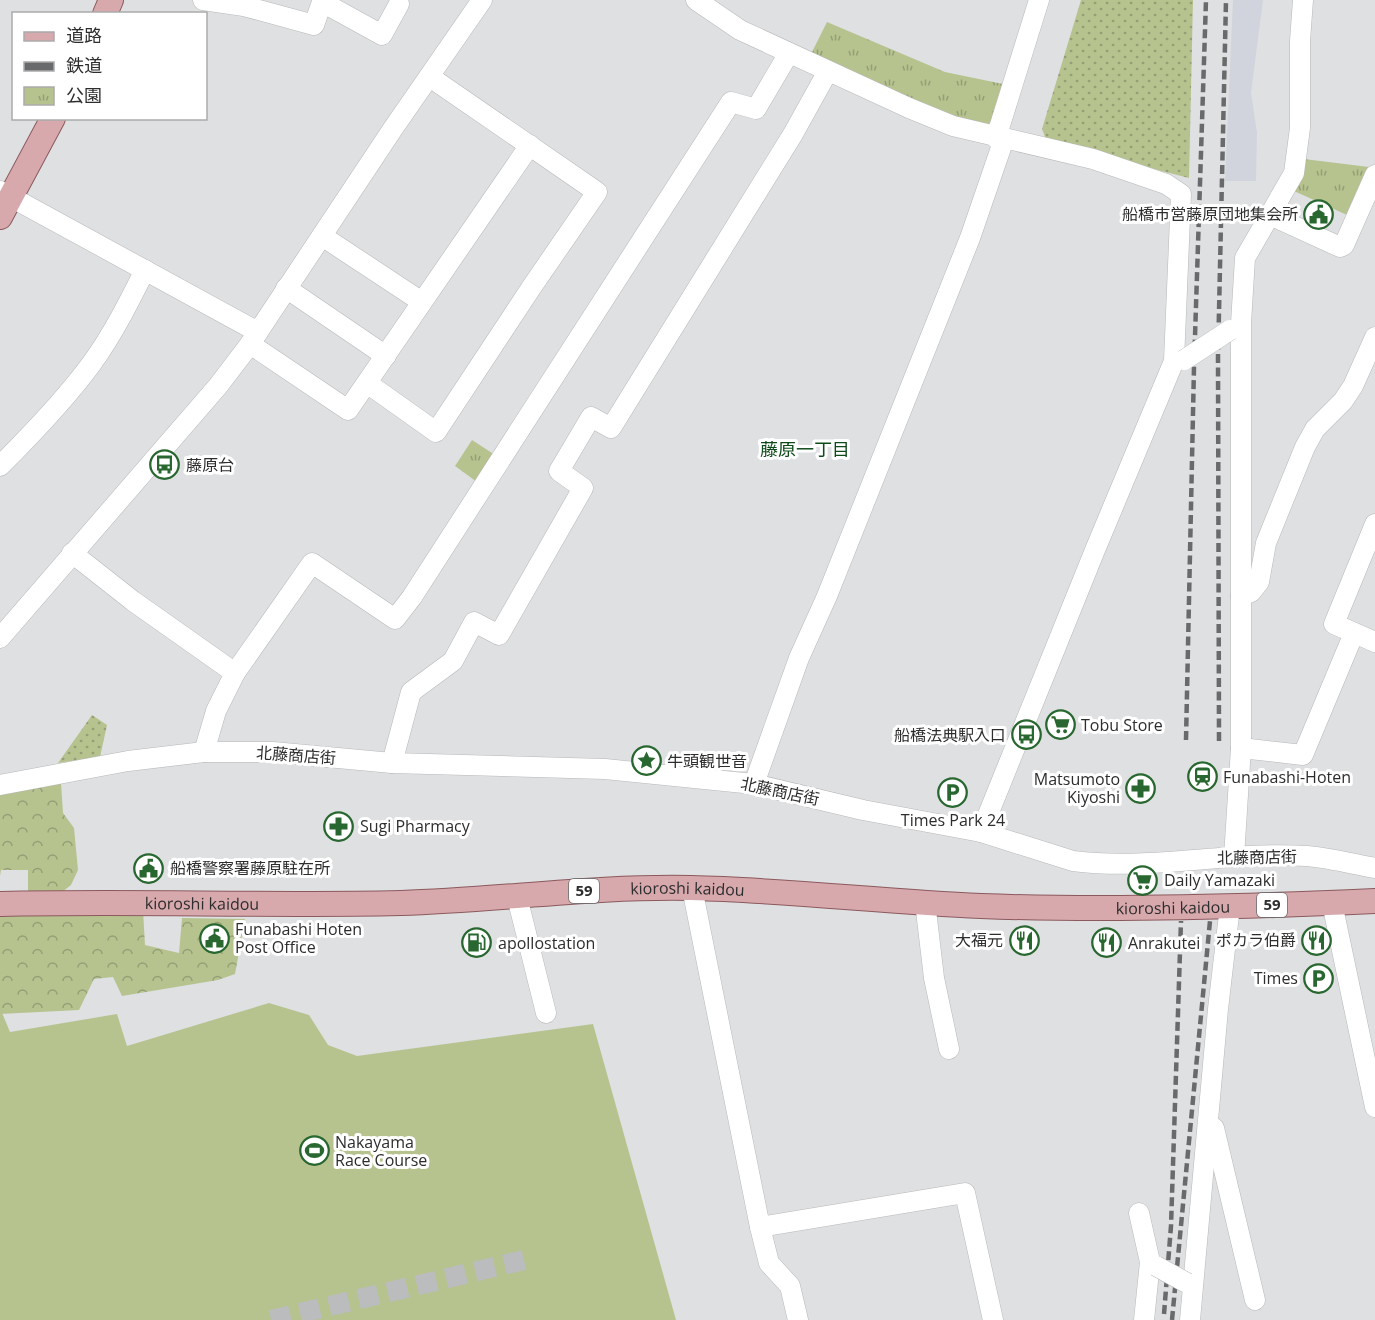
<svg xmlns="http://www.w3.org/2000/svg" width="1375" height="1320" viewBox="0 0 1375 1320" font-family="'Open Sans','Noto Sans JP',sans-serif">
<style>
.built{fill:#d1d4dc}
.grass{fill:url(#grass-dots)}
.forest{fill:url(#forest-crowns)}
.park{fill:url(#park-tufts)}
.garden{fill:#b6c38f}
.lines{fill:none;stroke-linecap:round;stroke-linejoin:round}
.minor-tunnel{stroke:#bbbcbe;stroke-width:20;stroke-dasharray:20 10;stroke-linecap:butt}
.minor-casing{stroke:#b7b8ba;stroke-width:21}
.major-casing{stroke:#8b595d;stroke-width:26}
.minor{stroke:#fff;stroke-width:20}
.major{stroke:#d7a9ad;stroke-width:24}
.rail{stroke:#696a6b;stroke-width:4.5;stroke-dasharray:9 4.5;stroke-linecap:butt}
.minor-bridge-casing{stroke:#b7b8ba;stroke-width:21;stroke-linecap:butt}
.minor-bridge{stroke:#fff;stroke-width:20}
.labels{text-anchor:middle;stroke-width:6;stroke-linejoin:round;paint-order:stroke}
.shield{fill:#fff;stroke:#6c6c6d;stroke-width:1.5}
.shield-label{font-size:15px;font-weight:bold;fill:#2d2d2e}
.poi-label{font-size:16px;fill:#2d2d2e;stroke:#fff;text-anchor:start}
.street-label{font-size:16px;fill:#2d2d2e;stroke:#fff}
.neighbourhood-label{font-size:18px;fill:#0f4b19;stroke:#fff}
</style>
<defs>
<pattern id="grass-dots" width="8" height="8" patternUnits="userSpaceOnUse" patternTransform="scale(1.5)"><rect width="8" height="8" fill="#b6c38f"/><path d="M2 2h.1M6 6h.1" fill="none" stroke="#949f75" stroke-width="1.8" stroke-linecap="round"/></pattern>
<pattern id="forest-crowns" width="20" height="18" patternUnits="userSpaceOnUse" patternTransform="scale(1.5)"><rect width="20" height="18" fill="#b6c38f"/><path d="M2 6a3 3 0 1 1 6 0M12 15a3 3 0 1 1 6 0" fill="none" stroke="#949f75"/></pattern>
<pattern id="park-tufts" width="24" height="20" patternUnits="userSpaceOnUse" patternTransform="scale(1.5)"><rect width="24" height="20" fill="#b6c38f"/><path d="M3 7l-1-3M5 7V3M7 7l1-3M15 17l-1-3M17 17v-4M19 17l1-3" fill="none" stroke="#949f75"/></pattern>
</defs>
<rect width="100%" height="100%" fill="#dfe0e2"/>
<!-- built -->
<polygon class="built" points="1233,0 1263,0 1251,93 1257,133 1256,181 1225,181"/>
<!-- grass -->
<g class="grass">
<polygon points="1081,0 1193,0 1189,178 1047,142 1042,129"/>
<polygon points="92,715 107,725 100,757 58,763"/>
</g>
<!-- forest -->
<g class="forest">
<polygon points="61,783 63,813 74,828 78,870 71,885 61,893 28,892 28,870 1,870 0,876 0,790"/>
<polygon points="0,910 143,910 145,945 179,953 182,918 245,919 235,974 218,980 122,996 113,977 94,979 79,1010 0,1014"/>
</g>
<!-- park -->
<g class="park">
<polygon points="827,22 945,72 1003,84 993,120 984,128 809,58"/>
<polygon points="1304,159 1369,167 1347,215 1294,191"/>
<polygon points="472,440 495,455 477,482 455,466"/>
</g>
<!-- garden -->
<polygon class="garden" points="269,1003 309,1015 328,1045 357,1056 593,1024 676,1320 0,1320 0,1008 10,1032 117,1014 127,1046"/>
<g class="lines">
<!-- minor-tunnel -->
<polyline class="minor-tunnel" points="271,1320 528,1259"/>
<defs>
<g id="minor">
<polyline points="203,0 244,6 314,25 322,2 382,35 399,4"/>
<polyline points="696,0 740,30 909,108 953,126 1093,159 1166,184 1181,194 1174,361 1095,550 981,832"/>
<polyline points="996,138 1039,0"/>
<polyline points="0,191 258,332"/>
<polyline points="1270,215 1340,247 1344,245 1375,175"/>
<polyline points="322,236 422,302"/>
<polyline points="286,288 386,356"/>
<polyline points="250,344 348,410 530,145"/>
<polyline points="367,383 436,432 531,288 597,192 430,77"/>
<path d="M0,466C32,434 65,400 92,363C113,334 129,302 145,270"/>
<polyline points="1375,524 1334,624 1375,642"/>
<polyline points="72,553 133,601 235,673 216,711 204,752"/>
<polyline points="1241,596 1251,592 1259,582 1266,543 1305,447 1315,429 1343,401 1353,386 1375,337"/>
<polyline points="0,638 218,386 250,344 392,130 482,0"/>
<polyline points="235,673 312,563 395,619 412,597 731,102 756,109 789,53"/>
<polyline points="1241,748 1303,755 1354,633"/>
<polyline points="392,763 411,692 453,661 474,622 499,635 583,488 559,471 591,417 611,428 793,134 828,71"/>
<polyline points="754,784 799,658 827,596 970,238 1004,139"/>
<path d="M0,785L128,761L204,752H273L392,763L605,769L754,784L863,810L981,832L1073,861C1151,871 1229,851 1307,856C1330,858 1353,864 1375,868"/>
<polyline points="1234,857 1241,748 1241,323 1245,258 1294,173 1300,128 1300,41 1303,0"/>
<polyline points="692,888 760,1227 769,1263 790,1286 798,1320"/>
<polyline points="517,897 546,1013"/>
<polyline points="925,902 934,978 949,1049"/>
<polyline points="1332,903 1375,1107"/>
<polyline points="1214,1128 1255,1300"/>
<polyline points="1139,1213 1150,1262 1144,1320"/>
<polyline points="760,1227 965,1193 993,1320"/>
<polyline points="1190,1320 1218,1009 1230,906"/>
</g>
<g id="major">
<polyline points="105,14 111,0"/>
<polyline points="0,217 53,118"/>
<path id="s1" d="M0,904C134,901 267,906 401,903C498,900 594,886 691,888C788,890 884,902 981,906C1112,911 1244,907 1375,901"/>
</g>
</defs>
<!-- minor casing -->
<use href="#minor" class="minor-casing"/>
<!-- major casing -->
<use href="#major" class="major-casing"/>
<!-- minor -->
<use href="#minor" class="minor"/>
<!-- major -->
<use href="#major" class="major"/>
<!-- rail -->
<g class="rail">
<polyline points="1186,740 1194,367 1206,0"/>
<polyline points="1219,741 1218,356 1226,0"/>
<polyline points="1164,1314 1171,1226 1181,921"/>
<polyline points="1172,1320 1210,921"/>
</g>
<defs>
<g id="minor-bridge">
<polyline points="1184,360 1230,330"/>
<polyline points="1156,1266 1187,1283"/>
</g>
</defs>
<!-- minor-bridge casing -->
<use href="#minor-bridge" class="minor-bridge-casing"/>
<!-- minor-bridge -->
<use href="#minor-bridge" class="minor-bridge"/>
</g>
<!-- icons -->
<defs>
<symbol id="civic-ring" viewBox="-11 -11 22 22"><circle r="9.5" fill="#fff" stroke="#28672f" stroke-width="1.5"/><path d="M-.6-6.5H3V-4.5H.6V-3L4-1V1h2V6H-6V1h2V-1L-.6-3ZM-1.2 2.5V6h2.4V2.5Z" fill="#28672f"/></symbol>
<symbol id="bus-ring" viewBox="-11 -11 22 22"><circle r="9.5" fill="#fff" stroke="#28672f" stroke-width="1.5"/><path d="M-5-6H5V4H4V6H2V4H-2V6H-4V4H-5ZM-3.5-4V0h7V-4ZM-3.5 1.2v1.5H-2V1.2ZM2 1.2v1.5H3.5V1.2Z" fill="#28672f"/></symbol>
<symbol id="supermarket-ring" viewBox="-11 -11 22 22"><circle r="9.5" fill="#fff" stroke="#28672f" stroke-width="1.5"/><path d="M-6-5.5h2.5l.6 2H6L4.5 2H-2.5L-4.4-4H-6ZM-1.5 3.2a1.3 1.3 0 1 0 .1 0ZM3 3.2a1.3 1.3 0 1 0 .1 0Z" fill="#28672f"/></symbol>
<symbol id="sight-ring" viewBox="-11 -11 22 22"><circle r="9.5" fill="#fff" stroke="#28672f" stroke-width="1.5"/><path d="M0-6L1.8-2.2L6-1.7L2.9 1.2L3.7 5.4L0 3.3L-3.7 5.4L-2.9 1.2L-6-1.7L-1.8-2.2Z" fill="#28672f"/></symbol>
<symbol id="station-ring" viewBox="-11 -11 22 22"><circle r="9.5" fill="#fff" stroke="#28672f" stroke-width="1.5"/><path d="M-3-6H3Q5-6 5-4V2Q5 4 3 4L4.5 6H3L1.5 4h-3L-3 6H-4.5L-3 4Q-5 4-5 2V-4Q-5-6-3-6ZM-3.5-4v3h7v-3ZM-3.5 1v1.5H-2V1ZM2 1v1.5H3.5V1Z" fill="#28672f"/></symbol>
<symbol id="pharmacy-ring" viewBox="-11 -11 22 22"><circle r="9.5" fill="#fff" stroke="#28672f" stroke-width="1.5"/><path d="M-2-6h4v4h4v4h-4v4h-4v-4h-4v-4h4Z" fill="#28672f"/></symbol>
<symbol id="parking-ring" viewBox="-11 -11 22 22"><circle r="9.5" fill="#fff" stroke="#28672f" stroke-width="1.5"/><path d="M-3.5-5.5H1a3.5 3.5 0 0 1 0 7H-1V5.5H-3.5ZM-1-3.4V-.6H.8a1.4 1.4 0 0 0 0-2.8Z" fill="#28672f"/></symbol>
<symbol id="restaurant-ring" viewBox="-11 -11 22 22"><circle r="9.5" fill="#fff" stroke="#28672f" stroke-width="1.5"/><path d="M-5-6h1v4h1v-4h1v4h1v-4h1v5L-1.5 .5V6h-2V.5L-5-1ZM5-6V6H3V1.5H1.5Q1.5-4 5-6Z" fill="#28672f"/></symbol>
<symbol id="fuel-ring" viewBox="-11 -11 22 22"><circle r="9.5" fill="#fff" stroke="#28672f" stroke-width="1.5"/><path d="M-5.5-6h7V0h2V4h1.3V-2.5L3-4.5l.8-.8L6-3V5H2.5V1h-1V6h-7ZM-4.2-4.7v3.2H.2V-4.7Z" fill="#28672f"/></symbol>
<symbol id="stadium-ring" viewBox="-11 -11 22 22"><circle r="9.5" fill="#fff" stroke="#28672f" stroke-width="1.5"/><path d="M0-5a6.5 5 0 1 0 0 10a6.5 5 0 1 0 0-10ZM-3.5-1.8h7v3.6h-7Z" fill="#28672f"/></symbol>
</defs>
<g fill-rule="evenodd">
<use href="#civic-ring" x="1302" y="198" width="33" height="33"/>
<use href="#bus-ring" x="148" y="448" width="33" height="33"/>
<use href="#supermarket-ring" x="1044" y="708" width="33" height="33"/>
<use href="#bus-ring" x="1010" y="718" width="33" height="33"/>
<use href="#sight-ring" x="630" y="744" width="33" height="33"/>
<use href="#station-ring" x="1186" y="760" width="33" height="33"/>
<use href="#pharmacy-ring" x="1124" y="772" width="33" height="33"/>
<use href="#parking-ring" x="936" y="776" width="33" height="33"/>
<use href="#pharmacy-ring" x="322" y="810" width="33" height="33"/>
<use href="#civic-ring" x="132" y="852" width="33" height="33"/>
<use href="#supermarket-ring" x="1126" y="864" width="33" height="33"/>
<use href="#civic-ring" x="198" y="922" width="33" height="33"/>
<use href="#restaurant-ring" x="1008" y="924" width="33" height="33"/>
<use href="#restaurant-ring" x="1300" y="924" width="33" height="33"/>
<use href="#fuel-ring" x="460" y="926" width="33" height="33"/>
<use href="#restaurant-ring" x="1090" y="926" width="33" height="33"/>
<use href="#parking-ring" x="1302" y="962" width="33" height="33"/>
<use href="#stadium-ring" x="298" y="1134" width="33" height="33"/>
</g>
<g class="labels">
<!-- shield labels -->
<g class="shield">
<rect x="569" y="879" width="30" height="24" rx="4.5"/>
<rect x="1257" y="893" width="30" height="24" rx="4.5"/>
</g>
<g class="shield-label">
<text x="584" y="896">59</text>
<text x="1272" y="910">59</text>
</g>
<!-- poi labels -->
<g class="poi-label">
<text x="1298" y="220" text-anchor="end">船橋市営藤原団地集会所</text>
<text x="186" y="471">藤原台</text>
<text x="1081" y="731">Tobu Store</text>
<text x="1006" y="741" text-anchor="end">船橋法典駅入口</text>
<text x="667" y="767">牛頭観世音</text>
<text x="1223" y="783">Funabashi-Hoten</text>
<text x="1120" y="785" text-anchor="end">Matsumoto<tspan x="1120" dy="18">Kiyoshi</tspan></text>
<text x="953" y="826" text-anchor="middle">Times Park 24</text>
<text x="360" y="832">Sugi Pharmacy</text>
<text x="170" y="874">船橋警察署藤原駐在所</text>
<text x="1164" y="886">Daily Yamazaki</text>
<text x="235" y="935">Funabashi Hoten<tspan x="235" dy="18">Post Office</tspan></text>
<text x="1003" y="946" text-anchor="end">大福元</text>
<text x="1296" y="946" text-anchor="end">ポカラ伯爵</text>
<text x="498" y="949">apollostation</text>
<text x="1128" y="949">Anrakutei</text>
<text x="1298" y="984" text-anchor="end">Times</text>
<text x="335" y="1148">Nakayama<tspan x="335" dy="18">Race Course</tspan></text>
</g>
<!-- street labels -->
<g class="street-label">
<text transform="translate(296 755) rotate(4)" y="6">北藤商店街</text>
<text transform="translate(780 791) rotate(12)" y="6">北藤商店街</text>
<text transform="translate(1257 857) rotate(-1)" y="6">北藤商店街</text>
<text dy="6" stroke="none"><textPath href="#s1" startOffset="688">kioroshi kaidou</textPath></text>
<text dy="6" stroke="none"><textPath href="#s1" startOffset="202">kioroshi kaidou</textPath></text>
<text dy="6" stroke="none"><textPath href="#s1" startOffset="1174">kioroshi kaidou</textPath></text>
</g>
<!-- neighbourhood labels -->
<g class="neighbourhood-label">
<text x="805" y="456">藤原一丁目</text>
</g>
</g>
<!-- legend -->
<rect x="12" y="12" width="195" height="108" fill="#ffffff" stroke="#ababab" stroke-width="1.5"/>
<rect x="24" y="32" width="30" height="9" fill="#d7a9ad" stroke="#ababab" stroke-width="1.5"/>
<text x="66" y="42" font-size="18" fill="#2d2d2e">道路</text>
<rect x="24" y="62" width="30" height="9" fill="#696a6b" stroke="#ababab" stroke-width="1.5"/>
<text x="66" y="72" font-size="18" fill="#2d2d2e">鉄道</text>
<rect x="24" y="87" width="30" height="18" fill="url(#park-tufts)" stroke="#ababab" stroke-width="1.5"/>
<text x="66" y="102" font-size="18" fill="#2d2d2e">公園</text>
</svg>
